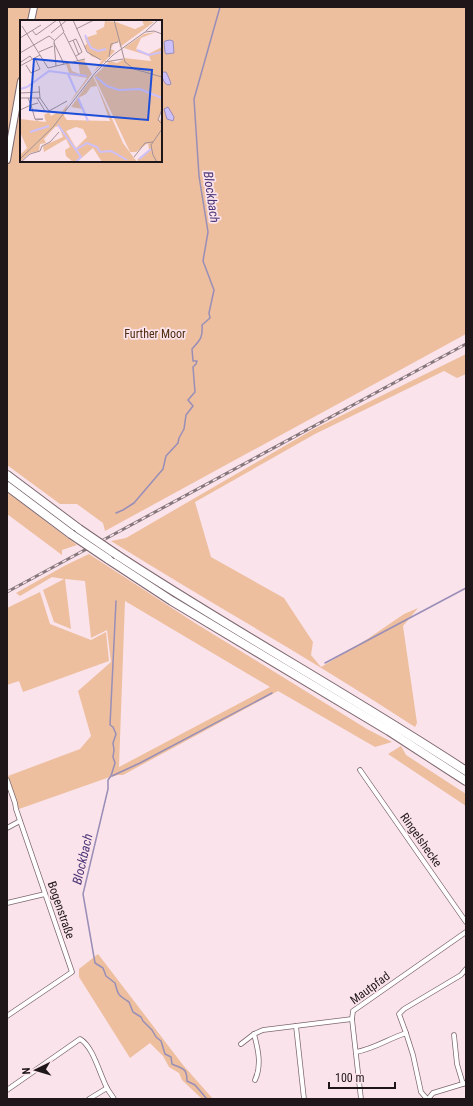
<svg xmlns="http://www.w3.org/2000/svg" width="473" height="1106" viewBox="0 0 473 1106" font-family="'Roboto Condensed',sans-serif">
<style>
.green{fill:#edbf9f;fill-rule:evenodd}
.water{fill:#cec1fb;stroke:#998eb7}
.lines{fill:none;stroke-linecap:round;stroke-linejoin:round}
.stream{stroke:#998eb7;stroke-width:1.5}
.street-casing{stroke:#7d686f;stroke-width:5.5}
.secondary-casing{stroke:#7d686f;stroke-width:8}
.highway-casing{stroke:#7d686f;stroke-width:10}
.street{stroke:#fff;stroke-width:4}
.secondary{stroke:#fff;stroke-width:6}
.highway{stroke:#fff;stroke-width:8}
.rail-casing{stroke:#86777c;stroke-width:3}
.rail{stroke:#fbe3eb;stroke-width:1.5;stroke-dasharray:4.5;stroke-linecap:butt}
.highway-bridge-casing{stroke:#7d686f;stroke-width:10;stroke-linecap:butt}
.highway-bridge{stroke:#fff;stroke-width:8}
.labels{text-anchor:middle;stroke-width:3.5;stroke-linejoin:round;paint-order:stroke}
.park-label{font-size:12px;fill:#4f2b0f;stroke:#fbe3eb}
.street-label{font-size:12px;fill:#1e1619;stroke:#fbe3eb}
.water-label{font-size:13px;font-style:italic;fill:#493477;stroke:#fbe3eb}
.inset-river{fill:none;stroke:#cec1fb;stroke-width:2}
.inset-road{fill:none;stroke:#a39197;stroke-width:1}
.view{fill:#1d4ed8;fill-opacity:0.15;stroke:#1d4ed8;stroke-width:2}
.inset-edge{fill:none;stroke:#1e1619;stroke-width:2}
</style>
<rect width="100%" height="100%" fill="#fbe3eb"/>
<!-- green -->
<g class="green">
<path d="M7,7H466V334L105,531L103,523L77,504H60L7,465ZM21,21H161V161H21Z"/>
<path d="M466,354V374L457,378L444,371L315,434L195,502L211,557L284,598L313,642L311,655L321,667L366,640L404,614L418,608L403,626L417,723L415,727C316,662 212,604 111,541L126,538L312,430Z"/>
<polygon points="7,492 77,545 62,550 62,555 7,514"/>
<path d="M89,554L195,623L367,729L392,742L375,747L278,691L123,775H118L107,778L19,809L8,776L80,749L91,736L78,691L111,662L107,630L91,638L85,581L65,579L71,629L54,622L43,590L64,579L52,577L20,596L16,593L66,565ZM125,601L270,687L119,767Z"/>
<polygon points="40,592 50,624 91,640 106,632 109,661 23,692 19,681 7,685 7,608"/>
<polygon points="401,746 406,755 466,794 466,806 388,754"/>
<polygon points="98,954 183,1065 213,1099 202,1099 182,1080 179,1073 169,1067 163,1056 150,1043 130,1058 79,977 79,969"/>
</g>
<!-- water -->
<g class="water">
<polygon points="170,40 173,41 174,53 166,54 165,52 164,42 165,41"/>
<path d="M164,72H166C168,76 170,80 171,84L168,85C163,83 163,78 161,73Z"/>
<polygon points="168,107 174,117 173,121 167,119 164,109"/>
</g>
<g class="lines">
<!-- stream -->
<g class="stream">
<path d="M116,513L123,510L134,503L163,469L166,456L178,443L179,438L184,429L186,415L193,406L188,400L195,392L193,367L196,364L197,361H193L192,349C200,340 203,338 202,325L210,318L209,313L214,290L203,261L208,232L199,176L194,99L220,7"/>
<path d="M116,601L110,725L113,727L116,734L113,743L114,750L113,757L115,763L111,776L108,780V789L83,894L95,963L103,968L106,976L115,983C118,995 118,995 129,1002L133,1012L141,1017L143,1021L152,1030L156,1037L161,1041L165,1054L171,1057L172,1064C182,1069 187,1067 187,1081L195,1085L207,1099"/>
<polyline points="325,663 466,588"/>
<polyline points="112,776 140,763 272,693"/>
</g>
<defs>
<g id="street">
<polyline points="360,770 466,922"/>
<polyline points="7,780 15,803 16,809 72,972 7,1016"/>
<polyline points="7,828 20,821"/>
<polyline points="7,903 45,894"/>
<polyline points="296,1026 304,1099"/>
<polyline points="406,1033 413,1055 421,1092 427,1099"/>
<path d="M254,1034C258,1049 262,1065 255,1080"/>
<polyline points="454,1035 457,1064 463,1084"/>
<polyline points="241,1044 254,1034 263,1030 352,1019"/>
<path d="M356,1052C374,1049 388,1039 406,1033L399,1014L404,1009L461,975L466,969"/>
<path d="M7,1090L80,1039C93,1046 100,1075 107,1088C109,1092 112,1095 114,1099"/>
<polyline points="89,1099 107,1088"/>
<polyline points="361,1099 352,1019 353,1011 466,932"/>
<polyline points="428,1099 433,1093 466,1083"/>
</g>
<g id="secondary">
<polyline points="31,21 34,7"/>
<polyline points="7,160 21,81"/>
</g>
<g id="highway">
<polyline points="7,475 79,529"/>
<polyline points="7,486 71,534"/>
<path d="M117,555C231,630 352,696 466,771"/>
<polyline points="108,559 172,601 389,731 466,781"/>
</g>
</defs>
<!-- street casing -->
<use href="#street" class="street-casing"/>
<!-- secondary casing -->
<use href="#secondary" class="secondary-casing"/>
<!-- highway casing -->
<use href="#highway" class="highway-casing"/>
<!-- street -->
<use href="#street" class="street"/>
<!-- secondary -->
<use href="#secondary" class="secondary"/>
<!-- highway -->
<use href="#highway" class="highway"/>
<defs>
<polyline id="rail" points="7,592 466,344"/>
</defs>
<!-- rail casing -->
<use href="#rail" class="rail-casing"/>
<!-- rail -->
<use href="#rail" class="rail"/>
<defs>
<g id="highway-bridge">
<polyline points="79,529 117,555"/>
<polyline points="71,534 108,559"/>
</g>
</defs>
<!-- highway-bridge casing -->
<use href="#highway-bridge" class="highway-bridge-casing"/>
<!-- highway-bridge -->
<use href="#highway-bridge" class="highway-bridge"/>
</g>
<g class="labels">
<!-- park labels -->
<g class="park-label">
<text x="155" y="338">Further Moor</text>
</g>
<!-- street labels -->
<g class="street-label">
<text transform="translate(421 840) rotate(55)" y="4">Ringelshecke</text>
<text transform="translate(61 910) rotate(71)" y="4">Bogenstraße</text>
<text transform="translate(370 988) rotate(-36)" y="4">Mautpfad</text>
</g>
<!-- water labels -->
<g class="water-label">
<text transform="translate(212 197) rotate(82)" y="5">Blockbach</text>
<text transform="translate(82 859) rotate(-77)" y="5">Blockbach</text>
</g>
</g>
<!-- overview -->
<g transform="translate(20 20)">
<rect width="142" height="142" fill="#fbe3eb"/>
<path d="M122,0L134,2L100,27L99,22H94L91,29L95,31L73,53L82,40L71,36L64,26L67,24L65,18L77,14L76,11L84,7L85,1L96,2L115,9L124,5ZM136,12L121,18L116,29L128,34L142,27V89L138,100L142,99V142H119L117,140L129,130L128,123L116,132H110L74,56L90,41L97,43L104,39L101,30L124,14ZM104,28L129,36L131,41L104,38L101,30ZM64,40L72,54L49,84L56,73L46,44L49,43L52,51L60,54L58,41ZM50,55L67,58L57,72H56ZM73,56L103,123L117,142H82L73,128L57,142H53L46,136L45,130L50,127L46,119L24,132L23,126L43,117L39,106L35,107L24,119L26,123L20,124L19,131L10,133L0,142V135L7,128L0,112V99L26,102L24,95L29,92L31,96L38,92L40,94L48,84L44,96L47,100L90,101L77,66L71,67L66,74L58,78L63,89L51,87ZM56,107L63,109L67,117L56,128L46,111Z" fill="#edbf9f" fill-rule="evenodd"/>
<path class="inset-river" d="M65,15L71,28L78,31L86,29M117,30L129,35L142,32M48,54L56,72M76,57L87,66L99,70L120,69L142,78M0,69L7,67L29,51L67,56M58,78L68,101M38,105L61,137L56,142M10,112L29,106M55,130L67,123L77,127L80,132L91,131L107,140M119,139L131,129"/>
<path class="inset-road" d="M53,0L67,32L81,40M94,0L105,42L114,49L142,57M2,6L28,48L65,39M56,9L74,0M12,10L16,15L37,0M126,11L138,0M31,13L47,0M44,13L58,41M0,18L21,5M53,20L59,35M49,22L56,19L62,32L56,36M34,23L44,44M19,32L33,26M0,33L29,16L34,20M89,37L91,24L98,22M1,42L10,36L13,40M85,42L103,39M6,45L11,53L20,49L15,38M0,46L20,35M36,46L34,21L44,12L39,0M19,66L20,78L29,91L47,81M0,73L20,72M0,78H20M8,78L11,85L18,83M17,78L25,91M142,89L138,100L142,104M0,90L11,85L15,99M15,99H23L16,100ZM114,137L125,123L133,122M0,139L33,107L75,53L93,35L125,12L134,11L142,14M1,142L10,134L20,131L22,126L30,122L39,112M137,142L133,135L131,125L142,109"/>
<path class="view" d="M14,39L132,50L128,100L10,90Z"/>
<rect width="142" height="142" class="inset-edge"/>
</g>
<!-- border -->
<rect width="473" height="1106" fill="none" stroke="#1e1619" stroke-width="16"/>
<!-- north arrow -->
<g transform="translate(36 1070) rotate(265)" stroke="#fbe3eb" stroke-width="3" paint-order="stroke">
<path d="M0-3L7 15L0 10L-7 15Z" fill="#1e1619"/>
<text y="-6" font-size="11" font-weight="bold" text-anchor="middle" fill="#1e1619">N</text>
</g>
<!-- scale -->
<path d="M329 1082v6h66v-6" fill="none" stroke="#1e1619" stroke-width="2"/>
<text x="335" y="1082" font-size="12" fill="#1e1619" stroke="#fbe3eb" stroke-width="3" paint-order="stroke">100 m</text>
</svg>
